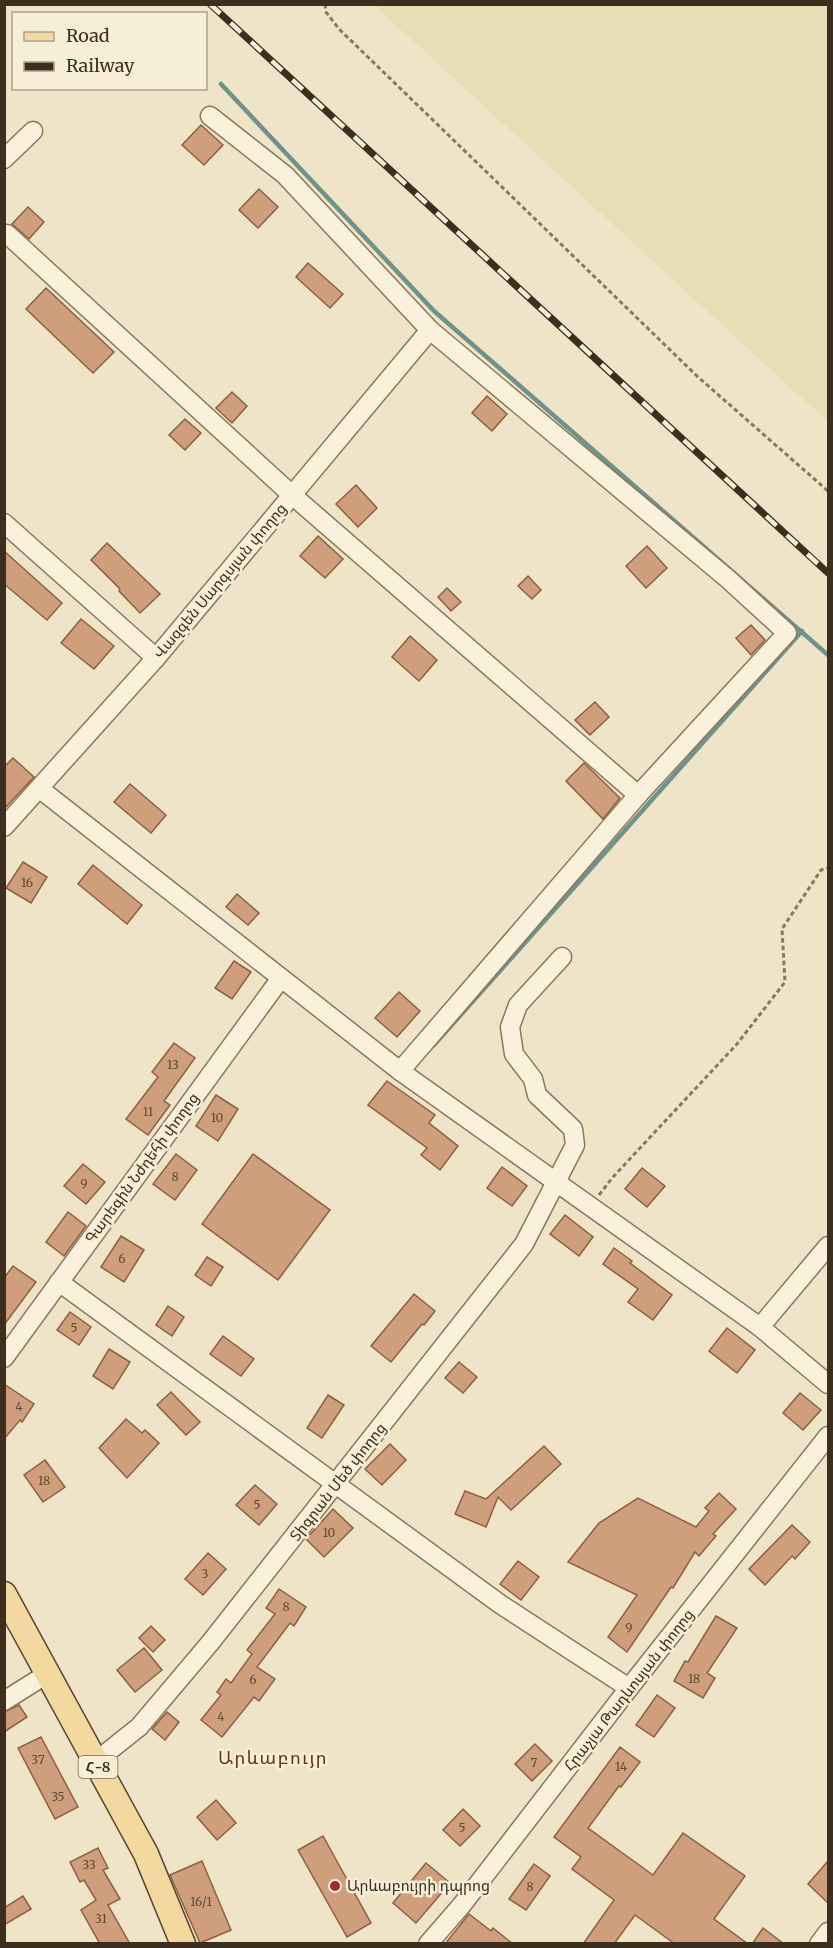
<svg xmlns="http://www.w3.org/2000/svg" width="833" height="1948" viewBox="0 0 833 1948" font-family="Merriweather,'Noto Sans Armenian',serif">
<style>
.farmland{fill:#e6deb5}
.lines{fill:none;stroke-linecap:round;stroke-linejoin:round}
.stream{stroke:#6f938a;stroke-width:4.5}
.building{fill:#cf9f7d;stroke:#8d5f41;stroke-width:1.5}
.minor-casing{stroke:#8d765c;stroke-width:21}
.major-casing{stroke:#5b4430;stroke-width:27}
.path{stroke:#8d765c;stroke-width:3;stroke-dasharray:4.5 3;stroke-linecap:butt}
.minor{stroke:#faf1dc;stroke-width:18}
.major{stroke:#f3d9a0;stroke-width:24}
.rail-casing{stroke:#3d2e20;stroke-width:7}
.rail{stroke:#f7eed8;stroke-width:4.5;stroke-dasharray:14;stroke-linecap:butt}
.poi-dot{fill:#9e2a2b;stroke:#f7eed8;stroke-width:2}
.labels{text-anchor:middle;stroke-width:5;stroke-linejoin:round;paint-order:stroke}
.number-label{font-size:12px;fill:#624a37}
.shield{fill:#f7eed8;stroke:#756857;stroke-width:1.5}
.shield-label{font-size:14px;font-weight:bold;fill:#3d2e20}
.street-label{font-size:15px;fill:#3d2e20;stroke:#f7eed8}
.poi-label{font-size:15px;fill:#3d2e20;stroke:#f7eed8;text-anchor:start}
.quarter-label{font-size:18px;letter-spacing:1.5px;fill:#6b2e1e;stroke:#f7eed8}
</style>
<rect width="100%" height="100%" fill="#f0e4c8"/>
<!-- farmland -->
<polygon class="farmland" points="374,5 828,5 828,422"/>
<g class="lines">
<!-- stream -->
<g class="stream">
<polyline points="221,84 434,311 828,655"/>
<polyline points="434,1045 802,631"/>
</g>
</g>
<!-- building -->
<g class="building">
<polygon points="201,125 223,145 204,165 182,145"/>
<polygon points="259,189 278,207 258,228 239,210"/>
<polygon points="28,207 44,222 29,239 12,224"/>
<polygon points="308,263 343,294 330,308 296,277"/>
<polygon points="46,288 114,352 93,373 26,309"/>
<polygon points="232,392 247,406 232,423 216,408"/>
<polygon points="487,396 507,414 492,431 472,413"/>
<polygon points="185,419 201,433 185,450 169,435"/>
<polygon points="356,485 377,508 358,527 336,504"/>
<polygon points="318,536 343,559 325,578 300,556"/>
<polygon points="107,543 160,594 140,613 119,591 120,589 91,560"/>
<polygon points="647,546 667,568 646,588 626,566"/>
<polygon points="4,551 62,603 47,620 4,584"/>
<polygon points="528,576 541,590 532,599 518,586"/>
<polygon points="447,588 461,602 451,611 438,597"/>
<polygon points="81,619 114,646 94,669 61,643"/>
<polygon points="751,625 765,640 751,655 736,638"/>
<polygon points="410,636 437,660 419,681 392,657"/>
<polygon points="595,702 609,717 590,735 575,720"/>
<polygon points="13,758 34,777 4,809 4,767"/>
<polygon points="584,763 620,798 603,819 566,781"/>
<polygon points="130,784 166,815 151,833 114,802"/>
<polygon points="23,862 47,877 31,903 6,888"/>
<polygon points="93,865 142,905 127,924 78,884"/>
<polygon points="237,894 259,913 248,925 226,907"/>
<polygon points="234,961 251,972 232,999 215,988"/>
<polygon points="399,992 420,1011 397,1037 375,1018"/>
<polygon points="174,1043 195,1058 164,1101 170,1105 148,1135 126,1119 158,1077 152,1072"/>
<polygon points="387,1081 435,1115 429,1123 458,1146 440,1170 421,1155 427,1148 368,1105"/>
<polygon points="216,1095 238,1109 218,1141 196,1126"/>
<polygon points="176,1154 197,1170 175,1200 153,1184"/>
<polygon points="253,1154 330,1210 278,1280 202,1224"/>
<polygon points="83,1164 105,1182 86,1204 64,1186"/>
<polygon points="502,1167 527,1186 512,1206 487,1188"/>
<polygon points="642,1168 665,1186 647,1207 625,1189"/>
<polygon points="68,1212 86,1226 64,1256 46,1242"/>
<polygon points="565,1215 593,1237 579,1256 550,1234"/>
<polygon points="121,1236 144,1250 124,1282 101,1267"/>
<polygon points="614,1248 632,1261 630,1263 672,1295 653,1320 628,1302 638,1289 603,1264"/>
<polygon points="207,1257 223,1267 211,1286 195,1275"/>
<polygon points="13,1266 36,1282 4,1325 4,1278"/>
<polygon points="414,1294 435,1311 424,1325 422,1324 391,1362 371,1346"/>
<polygon points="168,1306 184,1317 172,1336 156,1325"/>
<polygon points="70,1312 91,1327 79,1345 57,1330"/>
<polygon points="727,1328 755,1350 737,1373 709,1351"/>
<polygon points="223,1336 254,1359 241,1376 210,1354"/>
<polygon points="109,1349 130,1362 113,1389 93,1376"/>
<polygon points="459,1362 477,1377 463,1393 445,1378"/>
<polygon points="4,1384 34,1404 22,1422 20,1420 4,1439"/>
<polygon points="171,1392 200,1422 186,1435 157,1405"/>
<polygon points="800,1393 821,1410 803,1430 783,1413"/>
<polygon points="328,1395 344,1405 322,1438 307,1428"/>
<polygon points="126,1419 142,1433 145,1430 159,1443 127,1478 99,1448"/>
<polygon points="390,1444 406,1460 382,1485 365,1469"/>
<polygon points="544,1446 561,1464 511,1510 498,1497 486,1527 455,1514 465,1491 486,1499"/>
<polygon points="45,1460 65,1487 43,1502 24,1475"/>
<polygon points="255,1485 277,1504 259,1525 236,1505"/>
<polygon points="719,1493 736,1509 713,1534 716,1536 699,1556 695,1552 673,1588 671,1587 627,1652 608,1637 637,1595 568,1562 599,1523 638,1498 696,1527 709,1511 705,1508"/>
<polygon points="333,1509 353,1528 324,1557 306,1539"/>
<polygon points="792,1525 810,1542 795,1559 792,1556 765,1585 749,1569"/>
<polygon points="208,1553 226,1569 203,1595 185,1579"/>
<polygon points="518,1561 539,1577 521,1600 500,1584"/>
<polygon points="279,1589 306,1607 294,1626 290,1623 257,1667 275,1679 259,1701 254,1697 222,1737 201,1720 221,1695 217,1692 226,1679 231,1683 252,1654 247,1650 275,1614 266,1608"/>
<polygon points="716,1616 737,1628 707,1673 715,1678 703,1698 674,1681 685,1661 688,1662"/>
<polygon points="151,1626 165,1640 153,1652 139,1638"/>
<polygon points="144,1648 162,1670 135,1692 117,1670"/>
<polygon points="657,1695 675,1708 654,1737 636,1725"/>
<polygon points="19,1705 27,1717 4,1732 4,1712"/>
<polygon points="167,1712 179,1722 165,1740 152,1729"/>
<polygon points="41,1737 78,1807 55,1819 18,1748"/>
<polygon points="535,1744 552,1761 532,1781 515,1764"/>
<polygon points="620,1747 640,1762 621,1787 619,1786 588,1828 653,1875 683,1833 745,1876 714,1919 748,1944 675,1944 635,1915 614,1944 583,1944 614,1900 572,1869 581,1857 554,1837"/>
<polygon points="216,1800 236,1823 217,1840 197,1817"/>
<polygon points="463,1809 480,1826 460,1846 443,1830"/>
<polygon points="323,1836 371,1923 347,1937 298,1850"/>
<polygon points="98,1848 108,1868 103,1870 120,1899 108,1905 130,1944 100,1944 81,1910 96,1900 84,1880 80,1882 70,1862"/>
<polygon points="202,1861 231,1930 200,1943 170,1875"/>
<polygon points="828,1861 828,1903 808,1884"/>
<polygon points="426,1863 450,1883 416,1923 393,1903"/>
<polygon points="534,1864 550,1876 526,1910 509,1899"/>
<polygon points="23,1896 31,1909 4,1925 4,1908"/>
<polygon points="469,1914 491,1931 493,1928 513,1944 445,1944"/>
<polygon points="763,1928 784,1944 752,1944"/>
</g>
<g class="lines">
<defs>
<g id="minor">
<polyline points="210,116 285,175 430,330 728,579 787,633 638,795 400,1071"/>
<polyline points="4,159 33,131"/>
<polyline points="7,234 292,495 638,795"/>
<polyline points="4,523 156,658"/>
<polyline points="40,789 400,1071 760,1327 828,1384"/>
<polyline points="4,827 156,658 430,330"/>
<polyline points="59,1282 500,1604 629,1688"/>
<polyline points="760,1327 828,1246"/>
<polyline points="4,1358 281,978"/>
<polyline points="4,1701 47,1674"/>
<polyline points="95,1762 139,1727 210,1643 524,1244 575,1145 573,1129 537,1095 533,1079 514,1054 510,1027 518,1005 562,957"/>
<polyline points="428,1944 461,1906 629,1688 828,1436"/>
<polyline points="819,1944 828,1932"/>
</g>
<polyline id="major" points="4,1594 146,1854 183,1944"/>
</defs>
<!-- minor casing -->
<use href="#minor" class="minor-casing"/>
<!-- major casing -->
<use href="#major" class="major-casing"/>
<!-- path -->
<g class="path">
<polyline points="325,4 326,12 339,29 698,377 828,491"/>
<polyline points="599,1195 613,1177 737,1044 785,982 782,929 821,870 828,868"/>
</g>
<!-- minor -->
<use href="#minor" class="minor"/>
<!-- major -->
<use href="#major" class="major"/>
<defs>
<polyline id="rail" points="210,4 828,573"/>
</defs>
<!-- rail casing -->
<use href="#rail" class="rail-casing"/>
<!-- rail -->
<use href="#rail" class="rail"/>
</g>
<!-- markers -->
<circle class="poi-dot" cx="335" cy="1886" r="6"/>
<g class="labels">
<!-- number labels -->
<g class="number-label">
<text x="27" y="887">16</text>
<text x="173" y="1069">13</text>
<text x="148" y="1116">11</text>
<text x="217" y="1122">10</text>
<text x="175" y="1181">8</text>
<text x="84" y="1188">9</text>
<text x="122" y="1263">6</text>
<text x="74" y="1332">5</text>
<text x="19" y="1411">4</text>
<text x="44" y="1485">18</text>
<text x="257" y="1509">5</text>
<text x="329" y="1537">10</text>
<text x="205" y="1578">3</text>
<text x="286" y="1611">8</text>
<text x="629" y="1632">9</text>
<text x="694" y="1683">18</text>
<text x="253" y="1684">6</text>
<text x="221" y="1721">4</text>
<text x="38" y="1764">37</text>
<text x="534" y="1767">7</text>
<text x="621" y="1771">14</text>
<text x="58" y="1801">35</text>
<text x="462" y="1832">5</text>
<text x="89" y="1869">33</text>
<text x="530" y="1891">8</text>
<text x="201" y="1906">16/1</text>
<text x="101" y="1923">31</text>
</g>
<!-- shield labels -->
<rect class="shield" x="78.5" y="1756" width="39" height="22" rx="4.5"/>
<g class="shield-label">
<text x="98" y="1772">Հ-8</text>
</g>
<!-- street labels -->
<g class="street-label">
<text transform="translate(220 581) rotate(-50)" y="5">Վազգեն Սարգսյան փողոց</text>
<text transform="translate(142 1168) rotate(-54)" y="5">Գարեգին Նժդեհի փողոց</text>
<text transform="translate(338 1482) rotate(-52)" y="5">Տիգրան Մեծ փողոց</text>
<text transform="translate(629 1690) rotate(-52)" y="5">Հրաչյա Թադևոսյան փողոց</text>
</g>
<!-- poi labels -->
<g class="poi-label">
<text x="347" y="1891">Արևաբույրի դպրոց</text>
</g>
<!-- quarter labels -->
<g class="quarter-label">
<text x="273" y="1764">Արևաբույր</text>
</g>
</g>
<!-- border -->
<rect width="833" height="1948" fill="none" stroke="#3d2e20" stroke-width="12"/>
<!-- legend -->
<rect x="12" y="12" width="195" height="78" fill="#f7eed8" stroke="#ada18e" stroke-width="1.5"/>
<rect x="24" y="32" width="30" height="9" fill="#f3d9a0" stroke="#ada18e" stroke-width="1.5"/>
<text x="66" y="42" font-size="18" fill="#3d2e20">Road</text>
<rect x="24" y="62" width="30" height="9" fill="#3d2e20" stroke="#ada18e" stroke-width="1.5"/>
<text x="66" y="72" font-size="18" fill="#3d2e20">Railway</text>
</svg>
